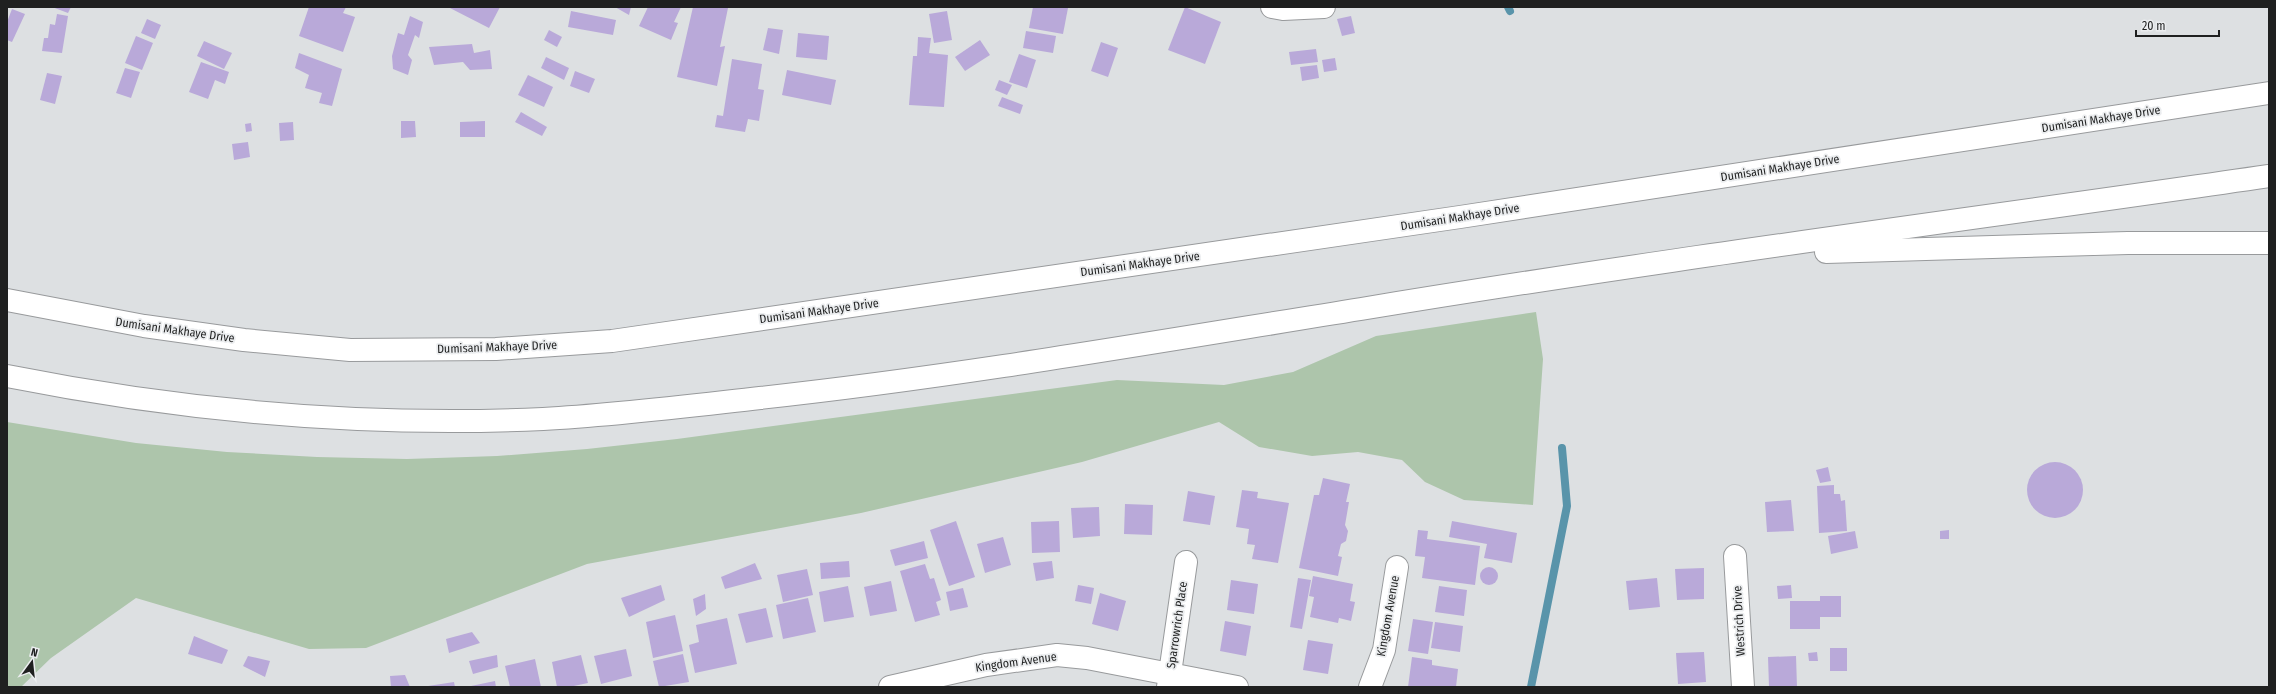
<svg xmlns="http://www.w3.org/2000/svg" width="2276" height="694" viewBox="0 0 2276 694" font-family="'Fira Sans Condensed',sans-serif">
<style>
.green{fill:#adc5ab}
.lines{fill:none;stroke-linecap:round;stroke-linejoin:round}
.stream{stroke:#5994aa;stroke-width:8}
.building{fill:#b9a9d9}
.minor-casing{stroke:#989a9c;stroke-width:24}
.major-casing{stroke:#989a9c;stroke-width:24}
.minor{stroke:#fff;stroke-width:22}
.major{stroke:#fff;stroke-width:22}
.labels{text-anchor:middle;stroke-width:3.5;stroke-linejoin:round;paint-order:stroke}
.street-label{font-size:12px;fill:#1f2020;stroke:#ebedef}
</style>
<rect width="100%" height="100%" fill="#dde0e2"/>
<!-- green -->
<polygon class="green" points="1536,312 1543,359 1533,505 1464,500 1425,482 1402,460 1358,452 1312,456 1259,447 1219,422 1082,462 861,513 587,564 366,648 309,649 136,598 51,658 21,687 7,687 7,422 136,443 227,452 317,457 407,459 497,456 587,449 677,439 1117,380 1224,385 1293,372 1376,336"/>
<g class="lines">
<!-- stream -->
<g class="stream">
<polyline points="1508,7 1510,11"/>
<polyline points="1531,687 1567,506 1562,448"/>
</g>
</g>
<!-- building -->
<g class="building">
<polygon points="52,7 71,7 68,13"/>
<polygon points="309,7 346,7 343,13 355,17 343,52 299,36"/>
<polygon points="448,7 500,7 489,28"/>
<polygon points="615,7 631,7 629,15"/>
<polygon points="648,7 681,7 674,22 678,23 671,40 639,26"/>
<polygon points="693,7 728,8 720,47 725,46 717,86 677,77"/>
<polygon points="1033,7 1068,8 1063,34 1029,28"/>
<polygon points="1185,7 1221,22 1205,64 1168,50"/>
<polygon points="12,9 25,14 12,42 7,40 7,22"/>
<polygon points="571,11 616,20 613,35 568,27"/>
<polygon points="947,11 952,40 934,43 929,14"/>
<polygon points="57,14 68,16 62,53 42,51 44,38 48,38 50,24 55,25"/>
<polygon points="410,16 423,22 419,38 415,35 408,55 412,60 408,75 393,69 392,56 398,33 404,35"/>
<polygon points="1351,16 1355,33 1342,36 1337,19"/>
<polygon points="147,19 161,25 155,39 141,33"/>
<polygon points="768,28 783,30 779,54 763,50"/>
<polygon points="549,30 562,37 557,47 544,40"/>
<polygon points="1026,31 1056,36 1053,53 1023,48"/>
<polygon points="798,33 829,36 827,60 796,57"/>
<polygon points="136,36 153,43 142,70 125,63"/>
<polygon points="918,37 931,38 929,53 948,55 944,107 909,105 913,56 917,56"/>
<polygon points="980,40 990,55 965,71 955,57"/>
<polygon points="204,41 232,53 224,69 197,56"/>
<polygon points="1101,42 1118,48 1108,77 1091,71"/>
<polygon points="472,44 474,53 490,50 492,69 470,70 463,62 434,65 429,47"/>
<polygon points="1316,49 1318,62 1291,65 1289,52"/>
<polygon points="299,53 342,69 332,106 319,103 322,93 305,88 309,75 295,68"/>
<polygon points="1019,54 1036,60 1027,88 1009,82"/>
<polygon points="546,57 569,68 564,80 541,68"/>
<polygon points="1335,58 1337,70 1324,72 1322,60"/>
<polygon points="732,59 762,64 758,89 764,90 759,121 748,119 745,132 715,127 717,115 723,116"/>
<polygon points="201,62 229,72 225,84 215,80 208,99 189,92"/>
<polygon points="1317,65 1319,78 1302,81 1300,67"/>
<polygon points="125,68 140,72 131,98 116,93"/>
<polygon points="787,70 836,80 831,105 782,95"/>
<polygon points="575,71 595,79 589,93 570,86"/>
<polygon points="47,73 62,76 55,104 40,100"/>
<polygon points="528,75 553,87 544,107 518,95"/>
<polygon points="999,80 1012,85 1007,95 995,90"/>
<polygon points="1002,97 1023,105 1020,114 998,106"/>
<polygon points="521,112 547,127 542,136 515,122"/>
<polygon points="401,121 415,121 416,137 401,138"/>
<polygon points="485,121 485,137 460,137 460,122"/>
<polygon points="293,122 294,140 280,141 279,123"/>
<polygon points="251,123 252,131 246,132 245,124"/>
<polygon points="248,142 250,157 234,160 232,144"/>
<circle cx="2055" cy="490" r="28"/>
<polygon points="1828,467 1831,481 1820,483 1816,470"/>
<polygon points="1323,478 1350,484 1346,502 1349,502 1345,525 1348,531 1346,541 1341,544 1338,556 1342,557 1338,576 1299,568 1314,495 1319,495"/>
<polygon points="1834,485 1834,494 1840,494 1841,501 1845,500 1847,531 1819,533 1817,486"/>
<polygon points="1242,490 1258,492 1257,498 1289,503 1278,563 1252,559 1255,545 1247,544 1249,529 1236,527"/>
<polygon points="1188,491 1215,496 1210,525 1183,521"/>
<polygon points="1791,500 1794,531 1767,532 1765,502"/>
<polygon points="1125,504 1153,505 1152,535 1124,534"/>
<polygon points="1099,507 1100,536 1073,538 1071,508"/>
<polygon points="956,521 975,577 949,586 930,530"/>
<polygon points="1059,521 1060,552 1032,553 1031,522"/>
<polygon points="1452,521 1517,533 1512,563 1484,558 1487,544 1449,537"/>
<polygon points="1418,530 1428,531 1427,539 1480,546 1475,585 1422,578 1425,557 1415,556"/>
<polygon points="1949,530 1949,539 1940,539 1940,531"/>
<polygon points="1855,531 1858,548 1831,554 1828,536"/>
<polygon points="1003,537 1011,565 985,573 977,544"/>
<polygon points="924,541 928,558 895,566 890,550"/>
<polygon points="849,561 850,577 821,579 820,563"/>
<polygon points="1052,561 1054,578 1036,581 1033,563"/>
<polygon points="755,563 762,579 725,589 721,577"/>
<polygon points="925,564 930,579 934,578 941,600 936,602 940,615 915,622 900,571"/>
<circle cx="1489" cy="576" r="9"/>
<polygon points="1704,568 1704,599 1677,600 1675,569"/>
<polygon points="807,569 813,595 783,602 777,575"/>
<polygon points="1313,576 1353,584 1350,601 1355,602 1351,621 1339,618 1338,623 1310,617 1314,597 1309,596"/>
<polygon points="1298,578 1311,580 1302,629 1290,627"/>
<polygon points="1657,578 1660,607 1629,610 1626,581"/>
<polygon points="1231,580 1258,584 1254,614 1227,610"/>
<polygon points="891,581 897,611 870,616 864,587"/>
<polygon points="661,585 665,600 629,617 621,598"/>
<polygon points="1078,585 1094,588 1091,604 1075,601"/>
<polygon points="1791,585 1792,598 1778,599 1777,586"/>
<polygon points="848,586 854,617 824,622 819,592"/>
<polygon points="1439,586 1467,590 1464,616 1435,612"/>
<polygon points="963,588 968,607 950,611 946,592"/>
<polygon points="1100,593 1126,601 1118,631 1092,624"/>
<polygon points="705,594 706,609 696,616 693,599"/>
<polygon points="1820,596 1841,596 1841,617 1820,617 1820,629 1790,629 1790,601 1820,601"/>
<polygon points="808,598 816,632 783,639 776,605"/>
<polygon points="766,608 773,637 746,643 738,614"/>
<polygon points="675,615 683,651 653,658 646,622"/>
<polygon points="727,618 737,664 695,673 689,645 699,642 696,625"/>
<polygon points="1413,619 1433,622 1428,654 1408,651"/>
<polygon points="1225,621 1251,626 1246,656 1220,651"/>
<polygon points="1435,622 1463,626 1460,652 1431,648"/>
<polygon points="472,632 480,643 449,653 446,639"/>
<polygon points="194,636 228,650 222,664 188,654"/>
<polygon points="1308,640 1333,644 1328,674 1303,670"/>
<rect x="1830" y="648" width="17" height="23"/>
<polygon points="626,649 632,676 601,684 594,656"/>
<polygon points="1704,652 1706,682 1678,684 1676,653"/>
<polygon points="1817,652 1818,661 1809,661 1808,653"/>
<polygon points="683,654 689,682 659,687 653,661"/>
<polygon points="497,655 498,667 473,674 469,661"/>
<polygon points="581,655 588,683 569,687 557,687 552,662"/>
<polygon points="248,656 270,661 265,677 243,666"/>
<polygon points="1796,656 1797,687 1769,687 1768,657"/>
<polygon points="1412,657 1432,660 1432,665 1458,669 1456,687 1408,687"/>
<polygon points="535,659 541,687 510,687 505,666"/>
<polygon points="405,675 410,687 391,687 390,676"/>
<polygon points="495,681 496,687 471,687 471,686"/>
<polygon points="454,682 455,687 428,687 428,686"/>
</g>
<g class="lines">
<defs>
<g id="minor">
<polyline points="1272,7 1283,9 1324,7"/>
<polyline points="1735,556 1743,687"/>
<polyline points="890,687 986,665 1057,655 1087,658 1237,687"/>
<polyline points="1168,687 1186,562"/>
<polyline points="1370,687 1384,650 1397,567"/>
</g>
<g id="major">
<polyline points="1826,252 2128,243 2269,243"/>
<polyline points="7,300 144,326 244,340 350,350 496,349 612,341 1460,217 2269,93"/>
<path d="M7,376C183,411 364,427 543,419C616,415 688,406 760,398C962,376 1161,341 1361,309C1663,259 1966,220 2269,176"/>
</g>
</defs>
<!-- minor casing -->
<use href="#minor" class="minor-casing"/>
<!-- major casing -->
<use href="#major" class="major-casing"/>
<!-- minor -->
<use href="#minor" class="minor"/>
<!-- major -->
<use href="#major" class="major"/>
</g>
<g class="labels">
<!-- street labels -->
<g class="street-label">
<text transform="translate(2101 119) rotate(-9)" y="4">Dumisani Makhaye Drive</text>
<text transform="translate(1780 168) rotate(-9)" y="4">Dumisani Makhaye Drive</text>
<text transform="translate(1460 217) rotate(-9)" y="4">Dumisani Makhaye Drive</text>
<text transform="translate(1140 264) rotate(-8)" y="4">Dumisani Makhaye Drive</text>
<text transform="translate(819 311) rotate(-8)" y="4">Dumisani Makhaye Drive</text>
<text transform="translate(175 330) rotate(8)" y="4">Dumisani Makhaye Drive</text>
<text transform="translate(497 347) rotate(-2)" y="4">Dumisani Makhaye Drive</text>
<text transform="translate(1388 616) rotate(-80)" y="4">Kingdom Avenue</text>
<text transform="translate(1739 621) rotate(-93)" y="4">Westrich Drive</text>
<text transform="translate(1177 625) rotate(-82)" y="4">Sparrowrich Place</text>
<text transform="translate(1016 662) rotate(-8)" y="4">Kingdom Avenue</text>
</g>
</g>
<!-- border -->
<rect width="2276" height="694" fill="none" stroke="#1f2020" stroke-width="16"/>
<!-- north arrow -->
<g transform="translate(32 662) rotate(15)" stroke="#ebedef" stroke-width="3" paint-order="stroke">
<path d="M0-3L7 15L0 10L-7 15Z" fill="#1f2020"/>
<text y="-6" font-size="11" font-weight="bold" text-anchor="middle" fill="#1f2020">N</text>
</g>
<!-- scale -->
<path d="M2136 30v6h83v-6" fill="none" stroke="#1f2020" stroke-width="2"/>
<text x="2142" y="30" font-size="12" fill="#1f2020" stroke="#ebedef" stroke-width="3" paint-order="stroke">20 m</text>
</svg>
